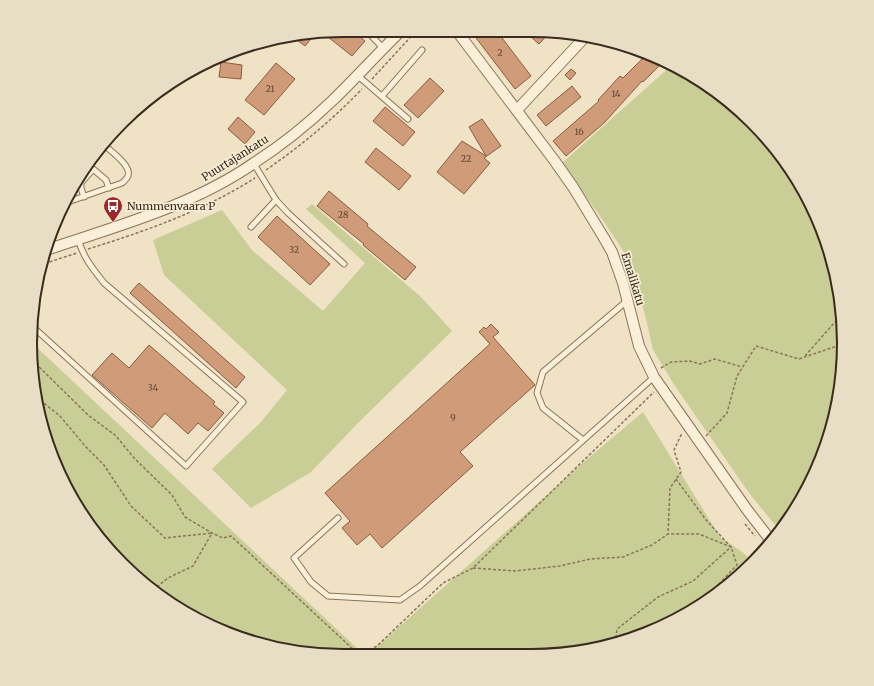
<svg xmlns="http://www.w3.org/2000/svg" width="874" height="686" viewBox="0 0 874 686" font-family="Merriweather,serif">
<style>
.green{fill:#c9ce97}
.building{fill:#cf9b79;stroke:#8b5b3f}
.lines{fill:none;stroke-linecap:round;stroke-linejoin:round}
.lane-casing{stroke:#8b735a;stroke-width:7}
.street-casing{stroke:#8b735a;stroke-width:12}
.path{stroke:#8b735a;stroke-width:1.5;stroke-dasharray:3 2;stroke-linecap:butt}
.lane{stroke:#faefd8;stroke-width:5}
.street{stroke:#faefd8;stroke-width:10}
.labels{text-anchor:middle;stroke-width:3.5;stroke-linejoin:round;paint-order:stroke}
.number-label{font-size:9px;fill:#5f4735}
.street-label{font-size:11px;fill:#3a2b1e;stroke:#f7ecd4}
.poi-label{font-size:11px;fill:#3a2b1e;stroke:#f7ecd4;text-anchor:start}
.rim{fill:none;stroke:#3a2b1e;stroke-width:2}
</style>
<rect width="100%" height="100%" fill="#f0e2c4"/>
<!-- green -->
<g class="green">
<polygon points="672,65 688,72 737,108 802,186 827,242 841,302 843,363 833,424 812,481 782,529 776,526 749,493 675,386 653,350 646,319 630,261 598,213 562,163"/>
<polygon points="312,204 421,297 452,331 358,423 311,472 251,508 212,469 260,423 287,390 164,275 153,240 222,210 252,250 323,311 365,263 306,209"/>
<polygon points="30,341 46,356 361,652 282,650 223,632 169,603 122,564 72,500 41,424"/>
<polygon points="643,412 720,537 741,551 753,561 738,578 688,614 631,639 552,655 371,652 585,461"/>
</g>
<!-- building -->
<g class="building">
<polygon points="343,30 352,30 365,41 352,56 323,33"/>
<polygon points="470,30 496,30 531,76 515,89"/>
<polygon points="524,31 551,31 539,44"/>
<polygon points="315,34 305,46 293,37 297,36"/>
<polygon points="647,54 664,61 643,82 642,81 605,122 566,156 553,141 599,101 598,100 620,76 623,78"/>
<polygon points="221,62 242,65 241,79 219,77"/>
<polygon points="276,63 295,79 264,115 245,100"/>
<polygon points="571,69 576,73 570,80 565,75"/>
<polygon points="430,78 444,91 418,118 404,105"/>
<polygon points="572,86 581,97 546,126 537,115"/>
<polygon points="385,107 415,132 403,146 373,121"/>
<polygon points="238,117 255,132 245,144 228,129"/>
<polygon points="482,119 501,146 484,158 490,163 464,194 437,172 462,141 486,156 469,127"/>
<polygon points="376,148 411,176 399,190 365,162"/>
<polygon points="329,191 368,224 367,226 416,267 405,280 363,245 364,244 317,206"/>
<polygon points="277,216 330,264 310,285 258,237"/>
<polygon points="139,283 245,377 236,388 130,293"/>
<polygon points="491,324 499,332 493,337 535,385 460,452 473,466 382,548 370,534 357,545 342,528 350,521 325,493 490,344 479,332 484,327 486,329"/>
<polygon points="149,345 215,402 213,404 224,413 208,431 198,423 188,434 165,413 152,428 92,375 112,353 129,368"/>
</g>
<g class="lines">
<defs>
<g id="lane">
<polyline points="366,30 383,48"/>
<polyline points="357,75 408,119"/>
<polyline points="382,96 422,50"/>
<polyline points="254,164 276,200 288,213 344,264"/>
<polyline points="84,197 81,188 81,183 93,169 106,180 109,188"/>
<path d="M65,203L122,183C124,181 127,179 128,176C132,166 111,151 104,145"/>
<polyline points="251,227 276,200"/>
<path d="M32,326L186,466L243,402L104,283C93,269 83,257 78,239"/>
<polyline points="583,440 543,408 537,393 543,372 628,300"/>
<polyline points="338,518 294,558 311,582 328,596 400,600 420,586 654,377"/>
</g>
<g id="street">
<polyline points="456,30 554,160 573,187 604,238 612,252 623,283 639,346 654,377 748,511 772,542"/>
<polyline points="517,110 585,37"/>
<path d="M46,250C117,226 192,206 254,163C282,145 308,124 332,101C356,78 378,53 402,30"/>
</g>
</defs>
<!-- lane casing -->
<use href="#lane" class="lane-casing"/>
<!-- street casing -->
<use href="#street" class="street-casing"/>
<!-- path -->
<g class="path">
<polyline points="444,30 447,34"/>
<polyline points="372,79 417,30"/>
<path d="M266,170C302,145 332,120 362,89"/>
<path d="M88,249C146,231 203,211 255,178"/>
<polyline points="40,265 77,253"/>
<polyline points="805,356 842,314"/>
<polyline points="32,360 88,415 115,435 135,459 172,495 185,517 212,533 223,538 231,536 355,651"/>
<polyline points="661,368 671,362 690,361 700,364 715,359 742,367"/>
<polyline points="34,371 40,400 60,416 86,447 104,465 131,506 165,538 212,533"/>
<polyline points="706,436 727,413 737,376 756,346 799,359 843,344"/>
<polyline points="676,479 706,520 731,547 737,565 716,587 716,594"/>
<polyline points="745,524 755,536"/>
<polyline points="473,568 515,571 560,566 590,559 623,557 652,545 668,534 670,488 681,472 674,450 682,433"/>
<polyline points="153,590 168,578 193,566 212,533"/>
<polyline points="615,643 617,629 658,597 693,581 731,547 699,534 668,534"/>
<polyline points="365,652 377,646 443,583 473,568 654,392"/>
</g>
<!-- lane -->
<use href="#lane" class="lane"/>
<!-- street -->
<use href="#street" class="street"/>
</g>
<!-- icons -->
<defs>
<symbol id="bus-pin" viewBox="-11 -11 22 30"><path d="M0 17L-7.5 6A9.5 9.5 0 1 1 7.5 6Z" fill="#9c282b" stroke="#f7ecd4"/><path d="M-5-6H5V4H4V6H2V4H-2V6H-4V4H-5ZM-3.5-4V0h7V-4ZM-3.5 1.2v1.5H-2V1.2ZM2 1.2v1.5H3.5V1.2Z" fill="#fff"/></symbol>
</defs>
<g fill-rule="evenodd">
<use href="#bus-pin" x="102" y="195" width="22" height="30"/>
</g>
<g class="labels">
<!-- number labels -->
<g class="number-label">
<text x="500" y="56">2</text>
<text x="270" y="92">21</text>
<text x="616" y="97">14</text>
<text x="579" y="135">16</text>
<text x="466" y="162">22</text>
<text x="343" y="218">28</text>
<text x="294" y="253">32</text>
<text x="153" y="391">34</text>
<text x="453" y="421">9</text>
</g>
<!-- street labels -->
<g class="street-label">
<text transform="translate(235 158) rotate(-32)" y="4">Puurtajankatu</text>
<text transform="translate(633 279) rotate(73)" y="4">Emalikatu</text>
</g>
<!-- poi labels -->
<g class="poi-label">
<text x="127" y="210">Nummenvaara P</text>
</g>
</g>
<!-- crop -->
<path d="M0 0H874V686H0ZM343 37H531A306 306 0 0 1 837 343V343A306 306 0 0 1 531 649H343A306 306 0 0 1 37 343V343A306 306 0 0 1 343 37Z" fill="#e8ddc5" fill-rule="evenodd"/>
<path class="rim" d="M343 37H531A306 306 0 0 1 837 343V343A306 306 0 0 1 531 649H343A306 306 0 0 1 37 343V343A306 306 0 0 1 343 37Z"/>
</svg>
